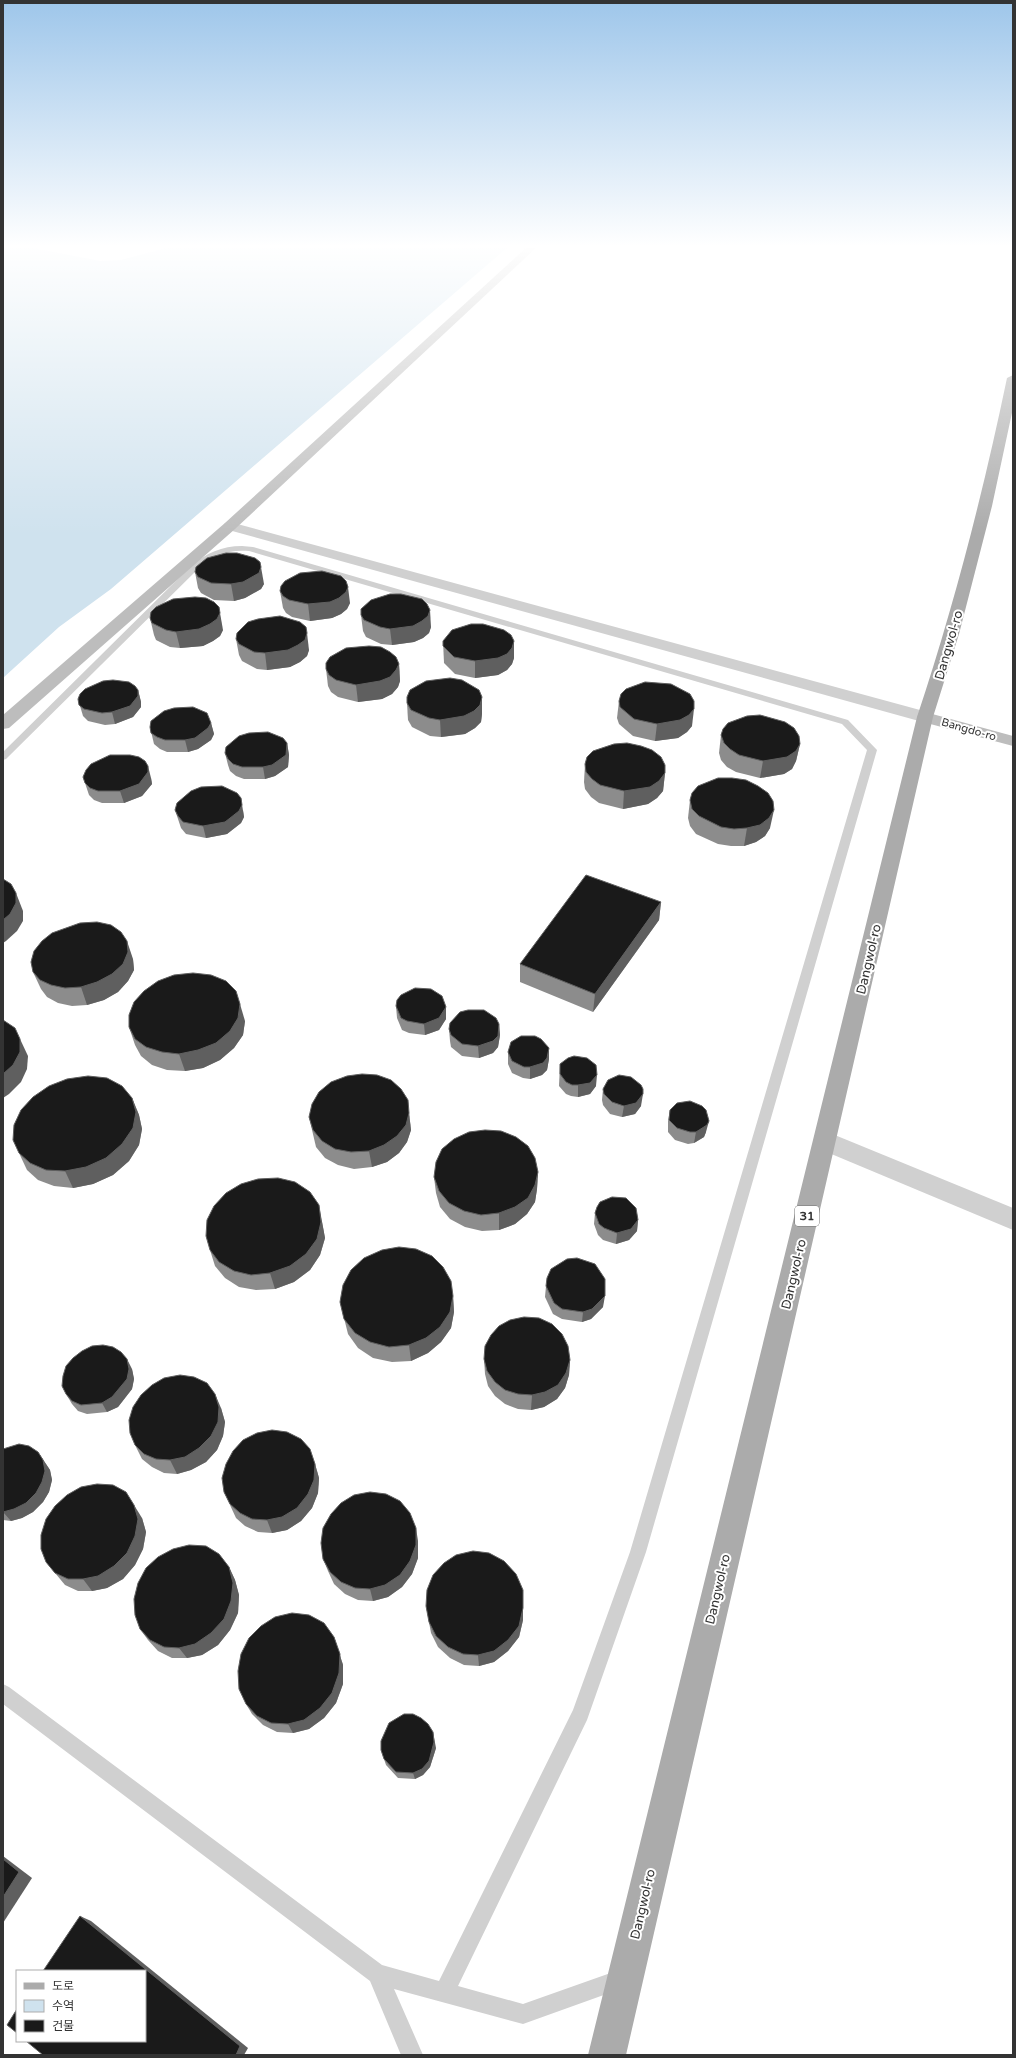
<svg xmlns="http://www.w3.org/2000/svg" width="1016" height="2058" viewBox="0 0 1016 2058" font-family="'Varela Round','Noto Sans KR',sans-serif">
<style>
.water{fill:#cfe2ee}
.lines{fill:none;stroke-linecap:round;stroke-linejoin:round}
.lane{fill:#d0d0d0;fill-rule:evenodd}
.street{fill:#d0d0d0;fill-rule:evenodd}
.secondary{fill:#bdbdbd;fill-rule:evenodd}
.primary{fill:#ababab;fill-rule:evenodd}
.wall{fill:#8c8c8c}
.shaded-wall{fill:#5f5f5f}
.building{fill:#1a1a1a;stroke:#5f5f5f}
.labels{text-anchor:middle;stroke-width:4;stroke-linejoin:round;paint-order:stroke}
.far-street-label{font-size:11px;fill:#333;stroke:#fff}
.shield{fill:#fff;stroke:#707070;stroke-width:1}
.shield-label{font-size:12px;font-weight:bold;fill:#333}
.street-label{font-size:13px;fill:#333;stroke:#fff}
</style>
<rect width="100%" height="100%" fill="#fff"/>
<!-- water -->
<polygon class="water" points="3,247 28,247 100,261 121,260 170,247 508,247 111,589 59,627 3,678"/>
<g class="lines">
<!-- lane -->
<path class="lane" d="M242,546L253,547L848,720L877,750L646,1552L587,1720L458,1986L523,2004L619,1970L626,1973L629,1980L626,1987L523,2024L394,1989L423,2055H401L370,1981L3,1704V1684L9,1687L382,1965L439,1981L573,1710L630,1552L867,750L842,724L249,551C228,549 213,556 197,570L6,759L3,760V752L191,566C206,553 222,546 242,546Z"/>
<!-- street -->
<g class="street">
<polygon points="230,522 931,713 933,717 931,721 925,722 919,721 225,529 223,526 225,523"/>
<polygon points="825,1131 1013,1208 1013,1230 817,1148 813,1141 817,1134"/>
</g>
<!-- secondary -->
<g class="secondary">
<polygon points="527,247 537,247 235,529 9,728 3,729 3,715 225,523"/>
<polygon points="925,712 1013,736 1013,746 919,721 917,717 919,713"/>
</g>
<!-- primary -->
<path class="primary" d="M1013,375V408L992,506L959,634L933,717L626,2055H588L917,717C954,606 983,493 1007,378Z"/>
</g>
<!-- wall -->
<g class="wall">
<polygon points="195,572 264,584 261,589 245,598 234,601 214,600 201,593 198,588"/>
<polygon points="280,591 350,603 347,609 341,614 332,618 310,621 292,617 286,613 283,608"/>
<polygon points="361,615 431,627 429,633 423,638 414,642 392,645 381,644 366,637 363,631"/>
<polygon points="150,618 223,630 220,636 213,641 203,646 180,648 170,647 156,640 154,635"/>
<polygon points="236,639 309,650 307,656 300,662 290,667 267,670 257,669 242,661 239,655"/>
<polygon points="443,641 514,641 514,658 512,664 507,670 498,675 475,678 455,674 444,663"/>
<polygon points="399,664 400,681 398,687 392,694 382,699 358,702 338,697 331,692 328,686 326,669"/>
<polygon points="138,690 141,702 141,707 133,717 115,724 105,725 88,721 83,716 78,699"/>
<polygon points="482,697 482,714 481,722 475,728 465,734 441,737 430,736 412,727 408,720 407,703"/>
<polygon points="619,701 692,726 687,732 678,738 655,741 633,736 619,724 617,718"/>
<polygon points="211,723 214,734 211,740 198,749 188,752 167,752 160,749 154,744 150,727"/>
<polygon points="721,735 800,744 796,761 792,769 784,774 760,778 736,772 727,767 721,760 719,753"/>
<polygon points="287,743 289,755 288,767 275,776 265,779 244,779 236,776 230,771 228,765 225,753"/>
<polygon points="585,764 665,773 663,791 657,798 648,804 623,809 599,803 591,797 585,789 584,782"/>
<polygon points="151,778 152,784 142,796 124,803 102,803 94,800 89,795 85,783"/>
<polygon points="690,800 770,828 765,836 756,842 744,846 731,846 718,844 696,834 690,826 688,818"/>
<polygon points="175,810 243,810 244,817 241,823 227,834 206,838 186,834 181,828"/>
<polygon points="661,902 659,920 593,1012 520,982 520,964"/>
<polygon points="133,959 134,970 128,981 118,992 104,1000 87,1005 72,1006 58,1003 47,997 41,989 33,972"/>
<polygon points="396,1006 446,1019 439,1030 425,1035 409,1033 402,1030 397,1018"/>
<polygon points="245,1021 243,1035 234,1048 220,1060 203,1068 185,1071 167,1070 152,1065 141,1056 135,1045 129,1027"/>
<polygon points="499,1024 500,1035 498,1047 493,1053 479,1058 462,1056 451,1047 450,1041 449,1029"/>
<polygon points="508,1052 549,1059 547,1070 542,1075 530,1079 523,1078 512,1073 508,1064"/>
<polygon points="560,1064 596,1086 590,1094 578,1097 571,1096 566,1094 559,1086"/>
<polygon points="603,1089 641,1106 635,1114 622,1117 610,1114 603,1105 602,1100"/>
<polygon points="132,1098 139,1115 142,1129 139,1145 129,1161 113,1175 93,1184 73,1188 54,1186 38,1180 27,1170 19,1153"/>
<polygon points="670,1110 706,1132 704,1137 694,1143 688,1144 675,1140 668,1132 668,1121"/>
<polygon points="409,1113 411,1130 407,1142 399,1153 387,1162 372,1167 354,1169 338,1165 325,1158 316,1147 309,1117"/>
<polygon points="538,1172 537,1189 535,1202 527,1214 515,1224 499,1230 482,1231 465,1227 450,1219 440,1207 436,1193 434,1177"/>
<polygon points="595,1213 638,1220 637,1231 629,1240 616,1244 603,1240 598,1235 594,1224"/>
<polygon points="322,1222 325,1238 320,1255 310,1270 294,1282 275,1289 256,1290 239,1287 225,1278 215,1266 210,1250"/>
<polygon points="546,1286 603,1307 591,1319 582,1322 562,1319 553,1314 545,1297"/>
<polygon points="453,1296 454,1312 451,1328 441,1342 428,1353 411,1361 392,1362 373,1358 358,1348 348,1334 340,1302"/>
<polygon points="484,1359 570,1360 569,1375 565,1388 557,1399 544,1407 531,1410 518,1409 505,1404 495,1396 488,1386 485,1374"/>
<polygon points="132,1369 134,1379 132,1389 118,1407 107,1412 87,1414 78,1411 72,1404 66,1394"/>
<polygon points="221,1408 225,1422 223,1436 217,1450 206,1462 191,1470 177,1474 164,1473 152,1467 142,1459 135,1445"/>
<polygon points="3,1449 38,1452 50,1470 52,1480 49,1492 43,1502 33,1512 22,1518 11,1521 3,1520"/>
<polygon points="315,1464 319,1478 318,1493 312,1508 301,1521 287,1530 272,1533 258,1532 245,1526 236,1518 224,1492"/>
<polygon points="142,1518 146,1532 143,1549 135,1565 123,1579 107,1588 92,1591 78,1591 65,1585 46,1562"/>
<polygon points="418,1541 418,1558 412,1574 402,1587 388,1597 373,1601 358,1600 345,1594 334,1584 328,1571 323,1559"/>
<polygon points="229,1567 235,1580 239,1595 238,1613 230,1630 218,1645 202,1655 187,1658 172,1658 158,1651 148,1640 140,1629"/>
<polygon points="426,1606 523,1608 523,1620 519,1637 508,1651 494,1662 479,1666 464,1665 450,1658 438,1647 431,1633"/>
<polygon points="334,1637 343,1665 343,1684 336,1703 324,1718 309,1729 293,1733 277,1732 263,1725 252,1714 246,1704"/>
<polygon points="436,1748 430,1767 423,1775 415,1779 398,1778 386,1765 384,1759"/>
</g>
<!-- shaded-wall -->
<g class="shaded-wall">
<polygon points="261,567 264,584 261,589 245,598 234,601 231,584"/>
<polygon points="348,587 350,603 347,609 341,614 332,618 310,621 308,604"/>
<polygon points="219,607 223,630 220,636 213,641 203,646 180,648 176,632"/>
<polygon points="430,610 431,627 429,633 423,638 414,642 392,645 390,629"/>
<polygon points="307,633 309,650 307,656 300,662 290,667 267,670 265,653"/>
<polygon points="514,641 514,658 512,664 507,670 498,675 475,678 475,661"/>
<polygon points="399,664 400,681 398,687 392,694 382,699 358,702 356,685"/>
<polygon points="138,690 141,702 141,707 133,717 115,724 112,712"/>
<polygon points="482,697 482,714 481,722 475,728 465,734 441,737 440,720"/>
<polygon points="694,709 692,726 687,732 678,738 655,741 657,724"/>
<polygon points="211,723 214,734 211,740 198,749 188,752 185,740"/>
<polygon points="287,743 289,755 288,767 275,776 265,779 263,767"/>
<polygon points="800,744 796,761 792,769 784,774 760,778 763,761"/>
<polygon points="148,766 151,778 152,784 142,796 124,803 120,791"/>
<polygon points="665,773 663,791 657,798 648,804 623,809 624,791"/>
<polygon points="241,798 244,817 241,823 227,834 206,838 203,826"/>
<polygon points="774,810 770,828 765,836 756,842 744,846 747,828"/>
<polygon points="16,893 23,911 23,921 17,931 6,941 3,943 3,920"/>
<polygon points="661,902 659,920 593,1012 595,994"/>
<polygon points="127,941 133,959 134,970 128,981 118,992 104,1000 87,1005 81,987"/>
<polygon points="240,1004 245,1021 243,1035 234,1048 220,1060 203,1068 185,1071 179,1054"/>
<polygon points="446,1007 446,1019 439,1030 425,1035 424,1024"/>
<polygon points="499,1024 500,1035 498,1047 493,1053 479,1058 478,1046"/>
<polygon points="20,1039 28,1056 27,1069 21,1082 9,1094 3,1098 3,1074"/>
<polygon points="549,1048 549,1059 547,1070 542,1075 530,1079 530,1067"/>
<polygon points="597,1075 596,1086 590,1094 578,1097 578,1085"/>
<polygon points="643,1094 641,1106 635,1114 622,1117 624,1106"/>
<polygon points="132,1098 139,1115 142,1129 139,1145 129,1161 113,1175 93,1184 73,1188 65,1171"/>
<polygon points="409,1113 411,1130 407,1142 399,1153 387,1162 372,1167 369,1151"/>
<polygon points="709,1121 706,1132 704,1137 694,1143 696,1132"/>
<polygon points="538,1172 537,1189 535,1202 527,1214 515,1224 499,1230 499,1213"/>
<polygon points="319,1205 325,1238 320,1255 310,1270 294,1282 275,1289 270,1273"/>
<polygon points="638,1220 637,1231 629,1240 616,1244 617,1233"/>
<polygon points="453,1296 454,1312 451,1328 441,1342 428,1353 411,1361 409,1345"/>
<polygon points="605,1296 603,1307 591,1319 582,1322 583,1312"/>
<polygon points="127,1359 132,1369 134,1379 132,1389 118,1407 107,1412 102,1403"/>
<polygon points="570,1360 569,1375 565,1388 557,1399 544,1407 531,1410 532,1395"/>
<polygon points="215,1394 221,1408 225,1422 223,1436 217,1450 206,1462 191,1470 177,1474 170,1460"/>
<polygon points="38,1452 50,1470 52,1480 49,1492 43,1502 33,1512 22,1518 11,1521 3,1512"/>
<polygon points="315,1464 319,1478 318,1493 312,1508 301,1521 287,1530 272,1533 267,1520"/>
<polygon points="134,1505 142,1518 146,1532 143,1549 135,1565 123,1579 107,1588 92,1591 83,1579"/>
<polygon points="416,1528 418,1541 418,1558 412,1574 402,1587 388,1597 373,1601 370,1589"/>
<polygon points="229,1567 235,1580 239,1595 238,1613 230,1630 218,1645 202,1655 187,1658 179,1648"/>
<polygon points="523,1608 523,1620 519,1637 508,1651 494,1662 479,1666 478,1655"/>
<polygon points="334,1637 343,1665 343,1684 336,1703 324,1718 309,1729 293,1733 288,1724"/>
<polygon points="433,1732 436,1748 430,1767 423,1775 415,1779 413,1773"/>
<polygon points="3,1856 32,1878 3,1923"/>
<polygon points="80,1916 91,1921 248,2048 244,2055 236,2055"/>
</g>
<!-- building -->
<g class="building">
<polygon points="226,553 237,553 255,558 260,562 261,567 259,573 243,582 231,584 211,583 198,577 195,572 196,567 207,558"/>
<polygon points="322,571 341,576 346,581 348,587 346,592 339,598 330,602 308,604 289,600 283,596 280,591 281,586 285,581 300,573"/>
<polygon points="390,594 401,594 422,599 427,604 430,610 428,616 422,621 413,626 390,629 380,627 364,620 361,615 361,609 371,600"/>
<polygon points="195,597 206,598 214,602 219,607 220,613 217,619 210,624 199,629 176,632 166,630 152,623 150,618 151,612 156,607 173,599"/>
<polygon points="280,616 300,622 306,627 307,633 305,640 298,645 288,650 265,653 254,652 239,644 236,639 237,633 248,622 258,619"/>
<polygon points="471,624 483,624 504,630 511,635 514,641 512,648 507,654 498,658 475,661 454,657 443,646 443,641 452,630"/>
<polygon points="369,646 381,647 390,652 396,657 399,664 396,670 390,677 380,681 356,685 336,680 329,675 326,669 326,663 330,657 346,648"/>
<polygon points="450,678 462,680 479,690 482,697 480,705 474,711 464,716 440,720 429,718 411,710 407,703 407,697 410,690 426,681"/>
<polygon points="113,680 129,682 135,686 138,690 138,696 130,706 112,712 102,713 84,709 79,705 78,699 80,694 85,689 103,681"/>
<polygon points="645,682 671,684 690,694 694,701 694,709 689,715 680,720 657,724 634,719 620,707 619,701 621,694 626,689"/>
<polygon points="193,707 207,713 211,723 208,728 195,738 185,740 165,740 157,737 151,733 150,727 151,721 164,711 174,708"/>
<polygon points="760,715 785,722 794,728 799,736 800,744 796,751 787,757 763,761 739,755 730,749 724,743 721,735 723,729 728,723 747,716"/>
<polygon points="268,732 283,738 287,743 286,755 272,765 263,767 242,767 233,764 228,759 225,753 226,747 239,736 249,733"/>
<polygon points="627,743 641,746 652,750 661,757 665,765 665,773 659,781 650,787 624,791 600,785 592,779 586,772 585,764 587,757 593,751 614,744"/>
<polygon points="110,755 130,755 139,757 145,761 148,766 148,772 139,784 120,791 98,791 90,788 85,783 83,777 86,770 91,764"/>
<polygon points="718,778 732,778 746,780 758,786 768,793 773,801 774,810 769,818 760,825 747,828 734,829 721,827 699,816 692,809 690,800 692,793 698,786"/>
<polygon points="222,786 237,793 241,798 242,805 239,811 225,822 203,826 183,822 178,816 175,810 177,803 191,791 201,787"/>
<polygon points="586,875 661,902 595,994 520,964"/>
<polygon points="3,879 11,884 16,893 16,903 10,914 3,920"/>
<polygon points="97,922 111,925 121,932 127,941 128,952 123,964 112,974 97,982 81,987 65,988 51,985 40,980 33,972 31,962 34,951 42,941 52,933 80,923"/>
<polygon points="193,973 211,975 226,981 236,991 240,1004 238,1018 230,1031 216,1043 198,1050 179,1054 162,1052 146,1047 135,1039 129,1027 129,1015 134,1002 144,991 158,981 174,975"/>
<polygon points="415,988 431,989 442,996 446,1007 439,1018 424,1024 407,1021 401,1018 396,1006 397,1000 401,995"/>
<polygon points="468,1010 484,1010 496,1018 499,1024 498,1036 493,1041 478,1046 462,1044 451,1035 449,1029 450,1023 460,1012"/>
<polygon points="3,1020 15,1028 20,1039 20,1052 13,1065 3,1074"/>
<polygon points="521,1036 535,1036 541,1039 549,1048 547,1058 543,1063 530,1067 524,1067 512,1061 508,1052 511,1042"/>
<polygon points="574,1056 587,1058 596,1065 597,1075 590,1083 578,1085 572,1085 566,1082 560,1074 560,1064 568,1058"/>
<polygon points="362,1074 377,1075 391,1080 401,1089 408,1100 409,1113 406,1125 397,1136 384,1145 369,1151 351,1152 335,1149 322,1141 313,1130 309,1117 312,1104 319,1092 331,1082 347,1076"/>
<polygon points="619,1075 631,1077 641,1085 643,1089 643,1094 636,1103 624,1106 612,1102 604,1094 603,1089 608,1080"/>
<polygon points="88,1076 107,1078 122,1086 132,1098 136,1112 133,1128 122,1144 106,1158 86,1167 65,1171 46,1170 30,1163 19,1153 13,1140 14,1125 21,1110 33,1097 49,1086 67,1079"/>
<polygon points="690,1101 702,1106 706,1110 709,1121 707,1125 696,1132 690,1132 677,1128 669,1120 670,1110 677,1103"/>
<polygon points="485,1130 501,1131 516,1137 528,1146 535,1158 538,1172 535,1185 528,1198 515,1207 499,1213 481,1215 464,1211 449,1203 439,1191 434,1177 436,1162 442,1149 454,1139 469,1132"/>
<polygon points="278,1178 295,1182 310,1192 319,1205 321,1222 317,1239 306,1254 290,1266 270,1273 251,1275 234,1271 219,1262 210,1250 206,1236 207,1220 214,1206 226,1193 241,1184 258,1179"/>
<polygon points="612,1197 626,1198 636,1208 638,1220 631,1229 617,1233 604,1228 599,1224 595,1213 597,1207 600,1202"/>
<polygon points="399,1247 416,1249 432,1256 443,1267 451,1281 453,1296 450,1312 440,1327 426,1338 409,1345 389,1347 370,1342 355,1333 344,1319 340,1302 343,1285 351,1270 364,1258 382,1250"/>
<polygon points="577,1258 595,1264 605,1279 605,1296 592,1309 583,1312 562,1309 554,1303 546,1286 547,1278 551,1269 567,1259"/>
<polygon points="524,1317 539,1318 552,1324 562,1334 568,1346 570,1360 566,1373 558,1385 545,1392 532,1395 518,1394 505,1390 495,1382 487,1371 484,1359 485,1346 491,1335 499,1326 510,1320"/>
<polygon points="103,1345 113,1347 121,1352 127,1359 129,1369 127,1379 112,1397 102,1403 81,1405 72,1401 66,1394 62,1386 63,1376 66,1366 73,1358 82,1351 92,1346"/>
<polygon points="180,1375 194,1377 207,1383 215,1394 219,1407 218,1422 211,1436 199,1448 185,1457 170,1460 156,1459 144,1454 135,1445 130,1433 129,1420 133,1407 141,1395 152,1385 164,1378"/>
<polygon points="272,1430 287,1432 301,1439 310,1449 315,1464 314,1480 308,1494 297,1508 282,1517 267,1520 252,1519 240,1513 230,1504 224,1492 222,1478 226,1464 233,1451 243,1440 257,1433"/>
<polygon points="19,1444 29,1446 38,1452 43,1460 45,1471 42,1482 36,1493 26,1503 14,1509 3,1512 3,1449"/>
<polygon points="97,1484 113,1485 126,1492 134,1505 138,1519 135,1536 127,1553 114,1566 98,1576 83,1579 68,1579 55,1573 46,1562 41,1549 41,1535 46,1519 55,1506 67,1495 81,1487"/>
<polygon points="370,1492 386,1494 400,1501 410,1513 416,1528 416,1545 410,1561 400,1575 385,1585 370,1589 355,1588 341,1582 330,1572 323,1559 321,1543 323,1528 331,1514 341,1503 354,1495"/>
<polygon points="189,1545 206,1546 219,1554 229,1567 233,1583 231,1601 224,1619 211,1633 195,1644 179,1648 164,1647 150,1640 140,1629 135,1615 134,1599 138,1583 146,1568 158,1557 173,1549"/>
<polygon points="473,1551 489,1553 504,1561 516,1574 523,1590 523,1608 519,1626 508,1640 494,1651 478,1655 463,1654 448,1647 436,1636 429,1622 426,1606 427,1590 433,1575 444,1563 456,1555"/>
<polygon points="292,1613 309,1615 324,1623 334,1637 340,1654 339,1673 332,1693 320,1708 304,1720 288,1724 271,1723 257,1716 246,1704 239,1689 238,1671 241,1654 249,1638 261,1626 275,1617"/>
<polygon points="404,1714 413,1714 421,1718 428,1724 433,1732 434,1742 429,1761 422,1769 413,1773 396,1772 384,1759 381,1750 381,1741 389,1723"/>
<polygon points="3,1859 19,1872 3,1897"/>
<polygon points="80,1916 240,2046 236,2055 43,2055 26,2041 145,2041 145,1971 43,1971"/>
<polygon points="17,2009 17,2033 7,2025"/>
</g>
<!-- sky -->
<linearGradient id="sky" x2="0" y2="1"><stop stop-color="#9ec6ea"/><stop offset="0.46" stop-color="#fff"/><stop offset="1" stop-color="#fff" stop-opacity="0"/></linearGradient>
<rect width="1016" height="535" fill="url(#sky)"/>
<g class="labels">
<!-- far-street labels -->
<g class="far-street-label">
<text transform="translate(969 729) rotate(16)" y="4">Bangdo-ro</text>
</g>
<!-- shield labels -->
<rect class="shield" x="795" y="1206" width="24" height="20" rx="3"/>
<g class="shield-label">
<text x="807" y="1220">31</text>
</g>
<!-- street labels -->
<g class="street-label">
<text transform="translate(948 645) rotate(-74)" y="5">Dangwol-ro</text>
<text transform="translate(868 959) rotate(-77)" y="5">Dangwol-ro</text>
<text transform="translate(793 1274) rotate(-77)" y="5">Dangwol-ro</text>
<text transform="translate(717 1589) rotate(-77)" y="5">Dangwol-ro</text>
<text transform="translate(642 1904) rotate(-77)" y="5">Dangwol-ro</text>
</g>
</g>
<!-- border -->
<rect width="1016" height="2058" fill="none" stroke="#333333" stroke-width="8"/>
<!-- legend -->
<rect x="16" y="1970" width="130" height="72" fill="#ffffff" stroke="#adadad"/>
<rect x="24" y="1983" width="20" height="6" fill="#ababab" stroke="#adadad"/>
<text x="52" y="1990" font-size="12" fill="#333333">도로</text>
<rect x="24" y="2000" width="20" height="12" fill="#cfe2ee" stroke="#adadad"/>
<text x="52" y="2010" font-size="12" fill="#333333">수역</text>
<rect x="24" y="2020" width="20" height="12" fill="#1a1a1a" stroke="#adadad"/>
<text x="52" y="2030" font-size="12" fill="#333333">건물</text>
</svg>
